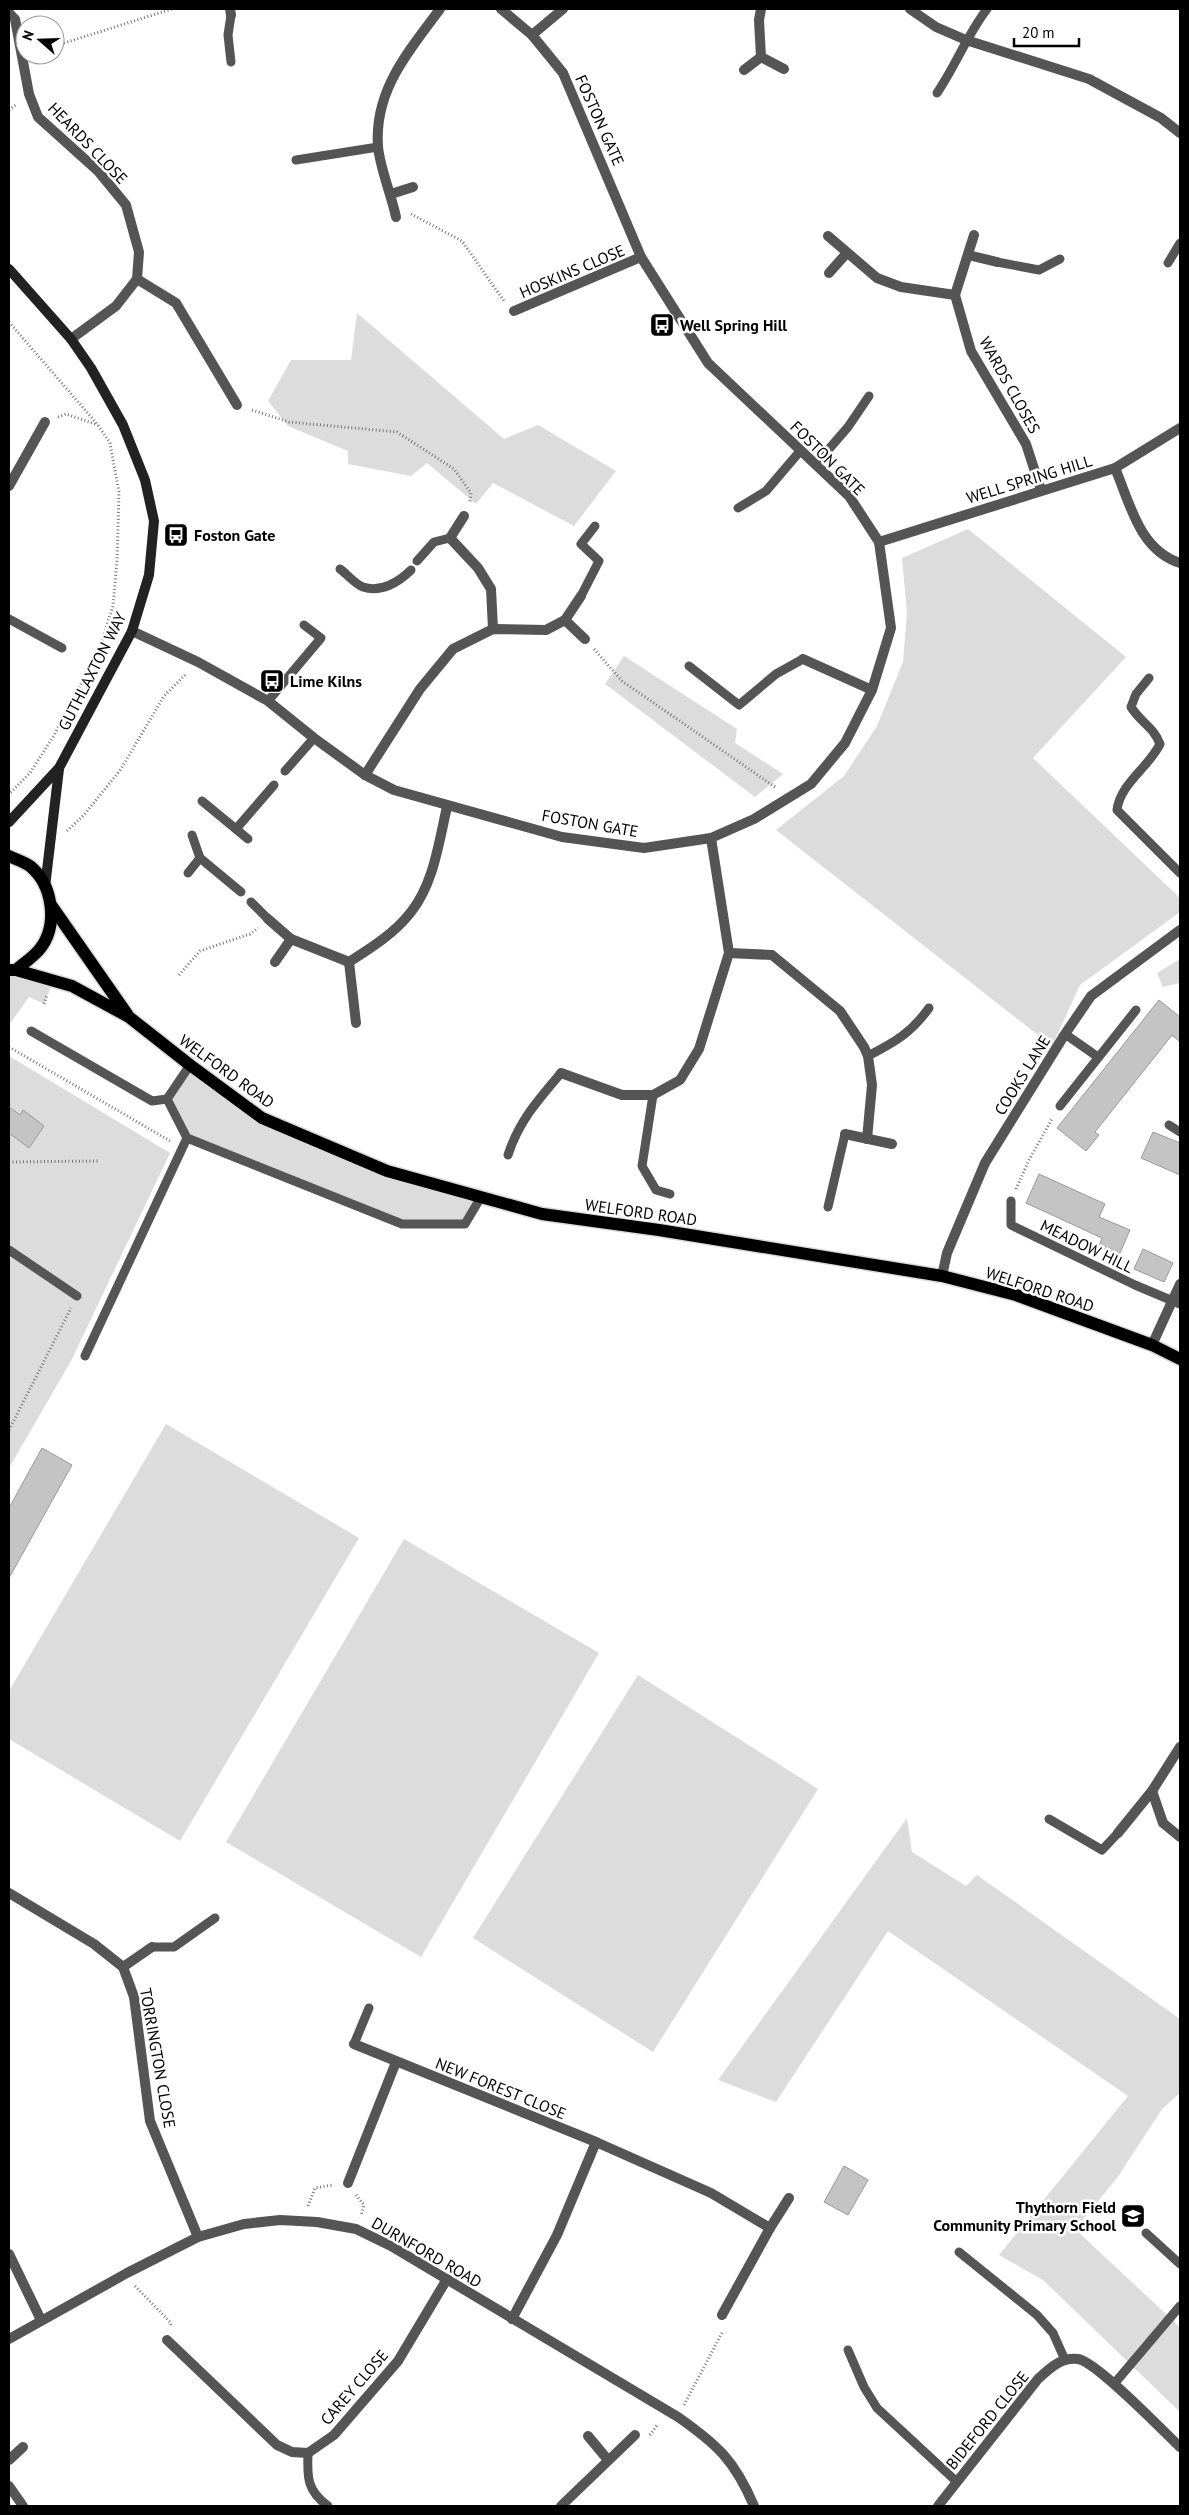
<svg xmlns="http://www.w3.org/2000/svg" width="1189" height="2515" viewBox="0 0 1189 2515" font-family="'PT Sans',sans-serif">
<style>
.green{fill:#dcdcdc}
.building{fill:#c4c4c4;stroke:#999}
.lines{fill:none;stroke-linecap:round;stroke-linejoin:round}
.primary-casing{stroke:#dbdbdb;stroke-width:15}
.path{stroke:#777;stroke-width:3;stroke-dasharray:1 2.5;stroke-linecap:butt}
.lane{stroke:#555;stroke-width:9}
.street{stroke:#555;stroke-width:10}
.secondary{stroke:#222;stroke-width:10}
.primary{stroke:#000;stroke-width:12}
.labels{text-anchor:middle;stroke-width:5;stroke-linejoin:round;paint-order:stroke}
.street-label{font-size:16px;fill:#000;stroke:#fff}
.poi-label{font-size:16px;font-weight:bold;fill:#000;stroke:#fff;text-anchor:start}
</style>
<rect width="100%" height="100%" fill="#fff"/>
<!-- green -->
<g class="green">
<polygon points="357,313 504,439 538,425 616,471 574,526 493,483 476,504 427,463 411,476 348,464 348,451 288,426 268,401 291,360 351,360"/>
<polygon points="968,529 1126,657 1033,758 1180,898 1180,912 1080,985 1052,1046 776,830 844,776 877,726 903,662 907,613 902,558"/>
<polygon points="624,656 737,729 735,743 783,774 755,797 605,684"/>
<polygon points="1180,959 1180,983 1163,987 1157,973"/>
<polygon points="9,971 54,980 44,1004 29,997 9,1025"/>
<polygon points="9,1056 170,1153 71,1361 9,1468"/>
<polygon points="190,1065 263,1118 387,1171 481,1197 465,1224 402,1224 187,1138 167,1099"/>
<polygon points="166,1424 359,1538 180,1841 9,1739 9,1691"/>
<polygon points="404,1539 599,1653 421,1957 226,1842"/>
<polygon points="638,1675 818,1789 653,2052 473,1938"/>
<polygon points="907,1818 912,1852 966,1886 977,1875 1180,2019 1180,2093 1162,2109 1117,2178 1075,2229 1180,2327 1180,2412 1043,2280 999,2255 1128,2096 888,1931 776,2102 718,2080"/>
</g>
<!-- building -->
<g class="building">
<polygon points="1159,1000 1180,1017 1180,1042 1172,1035 1095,1132 1099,1135 1086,1151 1057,1128"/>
<polygon points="9,1107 20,1115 23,1110 44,1126 29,1148 9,1133"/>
<polygon points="1153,1132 1180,1143 1180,1175 1141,1158"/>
<polygon points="1039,1174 1105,1204 1099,1217 1130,1230 1119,1255 1099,1246 1102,1238 1026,1203"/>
<polygon points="1143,1249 1173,1263 1164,1282 1134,1269"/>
<polygon points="42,1448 72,1465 9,1578 9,1508"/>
<polygon points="844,2166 868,2180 848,2215 824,2202"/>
</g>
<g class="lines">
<defs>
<g id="primary">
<path d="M9,856C15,859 24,862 30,866C53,885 59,926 39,950C33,957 23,964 16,970H11"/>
<polyline points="51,905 127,1014"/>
<polyline points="16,970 72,986 129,1017 190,1065 262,1118 387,1171 542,1214 659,1230 942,1276 1016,1295 1152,1345 1180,1359"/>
</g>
</defs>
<!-- primary casing -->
<use href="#primary" class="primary-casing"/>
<!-- path -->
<g class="path">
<polyline points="55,48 58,45 172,9"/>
<polyline points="9,110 17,104"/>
<polyline points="411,214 462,241 504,301"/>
<polyline points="9,322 98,425 110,443 119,492 117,561 113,606 99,650 53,737 30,773 9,794"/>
<polyline points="252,410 289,422 397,432 454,469 471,493 470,502"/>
<polyline points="58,417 66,414 98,425"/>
<polyline points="594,649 622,681 775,787"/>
<polyline points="67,831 84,815 121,769 164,696 186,674"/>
<polyline points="179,975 200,951 250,934 258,928"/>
<polyline points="44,1004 47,995"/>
<polyline points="9,1047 170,1141"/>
<polyline points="9,1162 100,1161"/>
<polyline points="1016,1189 1029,1160 1052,1119"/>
<polyline points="9,1430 71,1308"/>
<polyline points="356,2195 364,2205 361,2216"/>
<polyline points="308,2206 315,2188 333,2185"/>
<polyline points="135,2286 171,2323 170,2327"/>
<polyline points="684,2405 723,2331"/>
<polyline points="650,2435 658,2424"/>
</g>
<!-- lane -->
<g class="lane">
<polyline points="9,12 15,19"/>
<polyline points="231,15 228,35 231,62"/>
<path d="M937,93C956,65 967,35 987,9"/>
<polyline points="296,160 378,147"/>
<polyline points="997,262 1039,270 1060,259"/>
<polyline points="1168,263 1180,243"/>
<polyline points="816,464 848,427 869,396"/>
<polyline points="738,508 766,491 801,450"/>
<polyline points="417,561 434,542 450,538"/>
<path d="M340,569C347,574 355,584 363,587C381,593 399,582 411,570"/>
<polyline points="581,596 599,561 581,544 595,526"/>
<polyline points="9,619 62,648"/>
<polyline points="689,666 739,705 776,674 803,659"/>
<path d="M1149,678L1136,694L1131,707C1141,723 1153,726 1160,744C1149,767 1120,784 1117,810L1180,873"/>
<polyline points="268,701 321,638 304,625"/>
<polyline points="285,771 314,738"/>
<polyline points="202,801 248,839"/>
<polyline points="236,829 274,785"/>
<polyline points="200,858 241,892"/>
<polyline points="188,873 200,858 192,835"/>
<polyline points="251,902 268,919"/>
<polyline points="31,1031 152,1101 167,1099"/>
<polyline points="1065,1034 1098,1057"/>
<path d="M868,1056C895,1042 911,1033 929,1008"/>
<polyline points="190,1065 167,1099 187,1138 402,1224 465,1224 481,1197"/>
<polyline points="653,1095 642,1166 656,1190 670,1194"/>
<polyline points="1060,1106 1136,1010"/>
<polyline points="1169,1125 1180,1132"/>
<path d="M508,1155C519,1121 538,1100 561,1073"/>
<polyline points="1011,1201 1011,1225 1135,1285 1180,1304"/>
<polyline points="828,1207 845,1134"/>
<polyline points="9,1250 77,1296"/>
<polyline points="85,1356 187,1138"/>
<polyline points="1049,1819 1102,1850 1118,1833"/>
<polyline points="152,1947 174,1947 215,1918"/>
<polyline points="354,2044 369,2008"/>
<polyline points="1146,2233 1180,2264"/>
<polyline points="959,2252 1037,2315 1053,2333 1065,2360"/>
<polyline points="848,2350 864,2387 877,2408 957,2482"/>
<polyline points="1114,2384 1180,2306"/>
<path d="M308,2453C307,2477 307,2491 328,2506"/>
</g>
<!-- street -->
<g class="street">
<polyline points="230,9 231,15"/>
<polyline points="761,9 759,20 761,57 784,69"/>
<polyline points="910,9 936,27 966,40 1089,79 1161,118 1180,133"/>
<polyline points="15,19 29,94 38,117 98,171 126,205 139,252 137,279 116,306 71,339"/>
<polyline points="532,35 563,9"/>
<polyline points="744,70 761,57"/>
<polyline points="391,194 413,187"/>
<path d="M396,217C392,197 379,165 378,146C374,90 409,51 440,9"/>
<polyline points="828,236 877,278 901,287 955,295 974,235"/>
<polyline points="968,255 997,262"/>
<polyline points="829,273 846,254"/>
<polyline points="137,279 176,303 237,405"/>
<polyline points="955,295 971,351 1026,444 1041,490"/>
<polyline points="514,311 641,257"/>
<path d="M1115,468C1130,503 1139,550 1180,563"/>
<polyline points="9,486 45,422"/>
<polyline points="464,516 450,538 478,568 491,589 493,629"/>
<polyline points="879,542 1115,468 1180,428"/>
<polyline points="565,620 585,639"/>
<polyline points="132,631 198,662 268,701 314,738 365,775 394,790 562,837 644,848 711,838 754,819 811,784 845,743 872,690 891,628 879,542 849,496 708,363 641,257 563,73 532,35 501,9"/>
<polyline points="803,659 872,690"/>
<polyline points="365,775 420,689 453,649 493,629 546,630 565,620 581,596"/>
<path d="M268,919L291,939L349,962C371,948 395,933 411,912C434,883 439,841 447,807"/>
<polyline points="729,953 772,955 840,1011 864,1047 868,1056 872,1085 867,1139"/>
<polyline points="275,962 291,939"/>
<polyline points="349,962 356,1023"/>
<polyline points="561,1073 622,1095 653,1095 680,1080 699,1049 729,953 711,838"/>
<polyline points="845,1134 892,1144"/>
<polyline points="942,1276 947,1253 985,1163 1065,1034 1091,996 1180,930"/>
<polyline points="1152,1345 1180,1284"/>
<polyline points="1152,1791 1163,1823 1180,1837"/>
<polyline points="1118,1833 1152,1791 1180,1747"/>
<polyline points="9,1893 94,1944 123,1967 134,1997 150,2121 198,2237"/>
<polyline points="123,1967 152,1947"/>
<polyline points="354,2044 596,2142 711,2193 770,2228"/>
<polyline points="348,2183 396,2062"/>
<polyline points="9,2254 41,2320"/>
<polyline points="722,2315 770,2228 789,2198"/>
<polyline points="512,2319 557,2235 596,2142"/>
<path d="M9,2339L127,2273L198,2237L244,2224L280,2220L317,2222L356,2229L391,2246L678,2417C718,2445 735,2461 754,2506"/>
<polyline points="167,2340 277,2445 292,2452 308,2453 334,2435 398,2361 447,2279"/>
<polyline points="588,2436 608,2460"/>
<polyline points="9,2460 23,2447"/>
<polyline points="9,2486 23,2506"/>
<polyline points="561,2506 635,2435"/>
<path d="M938,2506L1038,2379C1050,2368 1061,2357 1078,2359C1097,2362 1163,2431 1180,2447"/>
</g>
<!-- secondary -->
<g class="secondary">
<polyline points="9,269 71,339 91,368 123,425 145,480 154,521 149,575 132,631 59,768 9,822"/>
<polyline points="45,887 59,769"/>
</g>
<!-- primary -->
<use href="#primary" class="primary"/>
</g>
<!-- icons -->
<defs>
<symbol id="bus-square" viewBox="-11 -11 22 22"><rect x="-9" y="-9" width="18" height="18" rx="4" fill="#000" stroke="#fff"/><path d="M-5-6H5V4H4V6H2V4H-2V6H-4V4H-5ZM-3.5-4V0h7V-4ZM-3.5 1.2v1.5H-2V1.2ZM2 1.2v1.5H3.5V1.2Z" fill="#fff"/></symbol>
<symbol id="school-square" viewBox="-11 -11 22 22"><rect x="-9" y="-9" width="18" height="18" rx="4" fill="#000" stroke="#fff"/><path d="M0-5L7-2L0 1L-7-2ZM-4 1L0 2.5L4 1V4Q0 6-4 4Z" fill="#fff"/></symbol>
</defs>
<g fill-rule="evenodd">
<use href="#bus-square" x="648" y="311" width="28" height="28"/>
<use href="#bus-square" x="162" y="521" width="28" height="28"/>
<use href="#bus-square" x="258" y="667" width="28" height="28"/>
<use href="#school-square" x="1119" y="2202" width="28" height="28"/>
</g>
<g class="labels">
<!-- street labels -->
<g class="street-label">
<text transform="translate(600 120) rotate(66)" y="6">FOSTON GATE</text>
<text transform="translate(88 143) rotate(46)" y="6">HEARDS CLOSE</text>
<text transform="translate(572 271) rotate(-23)" y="6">HOSKINS CLOSE</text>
<text transform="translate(1010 385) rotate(61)" y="6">WARDS CLOSES</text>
<text transform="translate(828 458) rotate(45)" y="6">FOSTON GATE</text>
<text transform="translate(1029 479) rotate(-17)" y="6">WELL SPRING HILL</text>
<text transform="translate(92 671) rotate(-63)" y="6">GUTHLAXTON WAY</text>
<text transform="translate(590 823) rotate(10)" y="6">FOSTON GATE</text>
<text transform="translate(227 1071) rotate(36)" y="6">WELFORD ROAD</text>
<text transform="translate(1022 1075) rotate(-58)" y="6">COOKS LANE</text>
<text transform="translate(641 1212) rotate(8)" y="6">WELFORD ROAD</text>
<text transform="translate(1087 1246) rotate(26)" y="6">MEADOW HILL</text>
<text transform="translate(1040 1289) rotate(18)" y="6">WELFORD ROAD</text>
<text transform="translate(158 2058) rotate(80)" y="6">TORRINGTON CLOSE</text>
<text transform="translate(501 2088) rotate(22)" y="6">NEW FOREST CLOSE</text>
<text transform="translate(427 2252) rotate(30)" y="6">DURNFORD ROAD</text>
<text transform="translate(354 2387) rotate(-49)" y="6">CAREY CLOSE</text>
<text transform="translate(987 2420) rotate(-51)" y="6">BIDEFORD CLOSE</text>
</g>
<!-- poi labels -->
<g class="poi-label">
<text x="680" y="331">Well Spring Hill</text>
<text x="194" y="541">Foston Gate</text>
<text x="290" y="687">Lime Kilns</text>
<text x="1116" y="2213" text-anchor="end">Thythorn Field<tspan x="1116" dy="18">Community Primary School</tspan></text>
</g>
</g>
<!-- border -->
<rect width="1189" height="2515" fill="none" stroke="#000000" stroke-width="20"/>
<!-- north arrow -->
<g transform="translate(40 40) rotate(290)"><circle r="24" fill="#ffffff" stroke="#999999"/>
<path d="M0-4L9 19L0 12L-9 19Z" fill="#000000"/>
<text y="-8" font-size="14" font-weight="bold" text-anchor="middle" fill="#000000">N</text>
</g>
<!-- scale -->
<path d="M1014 38v8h65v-8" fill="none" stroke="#000000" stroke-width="2.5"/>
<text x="1022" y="38" font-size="15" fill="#000000" stroke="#ffffff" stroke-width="4" paint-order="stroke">20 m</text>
</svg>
